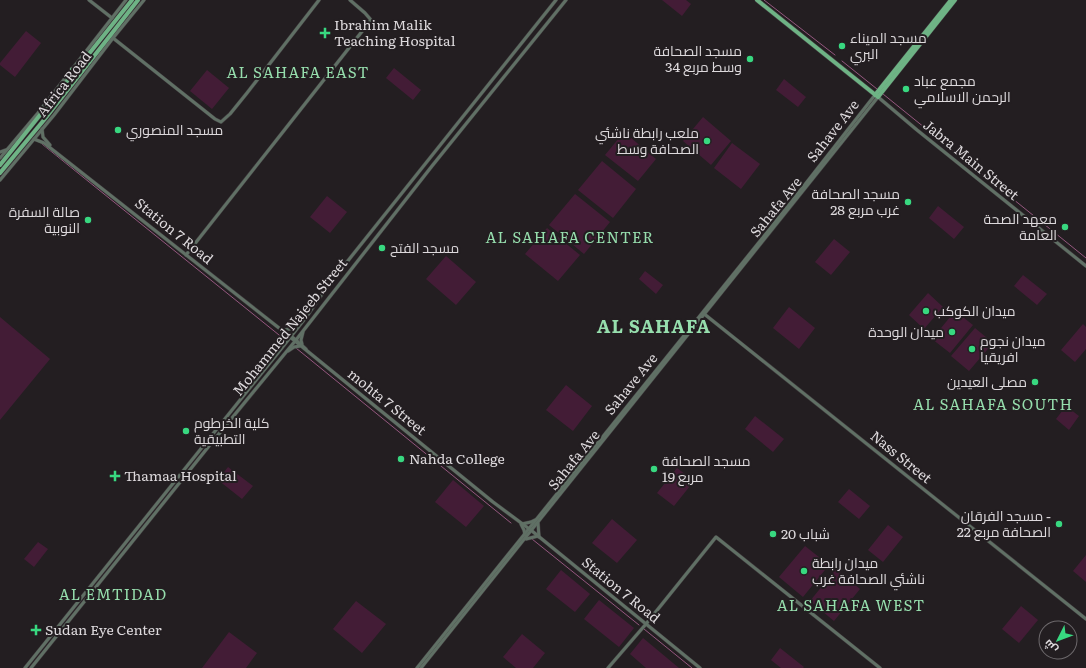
<svg xmlns="http://www.w3.org/2000/svg" width="1086" height="668" viewBox="0 0 1086 668" font-family="Literata,Cairo,serif">
<style>
.green{fill:#431c36}
.lines{fill:none;stroke-linecap:round;stroke-linejoin:round}
.stream{stroke:#94577e;stroke-width:1}
.secondary-casing{stroke:#3f3a3d;stroke-width:4}
.highway-casing{stroke:#3f3a3d;stroke-width:5}
.secondary{stroke:#607065;stroke-width:3}
.highway{stroke:#6eb385;stroke-width:4}
.poi-dot{fill:#38d880;stroke:#231e21;stroke-width:1.5}
.labels{text-anchor:middle;stroke-width:4;stroke-linejoin:round;paint-order:stroke}
.poi-label{font-size:14px;fill:#ddd9dc;stroke:#231e21;text-anchor:start}
.street-label{font-size:14px;fill:#ddd9dc;stroke:#231e21}
.neighbourhood-label{font-size:15px;letter-spacing:1px;fill:#96dead;stroke:#231e21}
.district-label{font-size:18px;font-weight:bold;letter-spacing:1px;fill:#96dead;stroke:#231e21}
</style>
<rect width="100%" height="100%" fill="#231e21"/>
<!-- green -->
<g class="green">
<polygon points="662,0 686,0 691,4 682,16"/>
<polygon points="26,31 41,43 15,77 0,65 0,63"/>
<polygon points="394,68 421,90 413,100 386,78"/>
<polygon points="207,70 229,88 212,109 190,91"/>
<polygon points="784,79 806,97 798,107 776,90"/>
<polygon points="703,117 731,141 711,165 683,141"/>
<polygon points="624,132 656,159 638,181 605,155"/>
<polygon points="732,143 760,164 741,189 714,168"/>
<polygon points="602,161 636,189 613,218 578,190"/>
<polygon points="575,194 610,222 584,254 549,225"/>
<polygon points="327,196 347,212 330,233 310,217"/>
<polygon points="938,206 964,227 954,239 929,218"/>
<polygon points="547,228 580,255 558,281 525,254"/>
<polygon points="834,239 850,252 831,275 815,262"/>
<polygon points="446,256 476,282 456,305 426,279"/>
<polygon points="645,271 663,285 656,294 639,279"/>
<polygon points="1023,275 1047,294 1037,305 1014,286"/>
<polygon points="928,293 943,307 924,329 909,315"/>
<polygon points="789,307 815,328 799,349 773,328"/>
<polygon points="955,311 973,325 950,353 932,339"/>
<polygon points="0,317 50,359 0,420"/>
<polygon points="1083,324 1086,327 1086,349 1075,362 1061,350"/>
<polygon points="975,328 993,343 969,371 951,356"/>
<polygon points="566,385 592,406 573,431 546,410"/>
<polygon points="1066,406 1079,416 1069,430 1056,419"/>
<polygon points="755,416 784,439 773,452 745,429"/>
<polygon points="228,467 253,486 242,499 218,480"/>
<polygon points="677,468 694,481 674,506 657,493"/>
<polygon points="453,480 484,506 466,527 435,502"/>
<polygon points="849,489 870,506 859,519 838,502"/>
<polygon points="612,519 637,540 617,563 592,543"/>
<polygon points="888,525 903,537 883,562 868,550"/>
<polygon points="38,542 48,549 34,567 24,559"/>
<polygon points="805,546 829,565 803,597 779,577"/>
<polygon points="1086,555 1086,582 1073,571"/>
<polygon points="836,569 860,589 834,621 810,601"/>
<polygon points="561,570 590,594 575,612 546,589"/>
<polygon points="599,600 634,628 619,647 584,619"/>
<polygon points="356,601 386,624 362,653 333,629"/>
<polygon points="1021,606 1038,620 1019,643 1002,629"/>
<polygon points="229,632 257,653 246,668 202,668"/>
<polygon points="522,634 545,653 533,668 516,668 503,657"/>
<polygon points="643,638 679,668 646,668 630,654"/>
<polygon points="780,648 804,667 803,668 781,668 771,660"/>
</g>
<g class="lines">
<!-- stream -->
<g class="stream">
<polyline points="764,0 835,55"/>
<polyline points="842,61 877,89"/>
<polyline points="883,94 1086,258"/>
<polyline points="42,144 284,339"/>
<polyline points="296,348 511,523"/>
<polyline points="532,539 639,625"/>
<polyline points="644,629 692,668"/>
</g>
<defs>
<g id="secondary">
<polyline points="89,0 112,18"/>
<polyline points="113,38 215,119 221,122 230,114 247,93 319,0"/>
<polyline points="42,129 43,137 50,145"/>
<polyline points="34,139 44,143 279,328 493,502 532,531 700,668"/>
<polyline points="0,152 6,150"/>
<polyline points="0,158 38,113 126,0"/>
<polyline points="0,180 54,115 113,38 144,0"/>
<path d="M186,255C248,177 309,98 371,20L365,13L350,0"/>
<polyline points="703,313 1086,619"/>
<polyline points="282,330 290,329 298,326"/>
<polyline points="284,331 296,340 306,349"/>
<polyline points="302,344 301,340 303,332"/>
<polyline points="282,346 285,338 284,333"/>
<polyline points="288,351 294,347 300,346"/>
<polyline points="538,523 539,537"/>
<polyline points="521,524 524,530 525,535"/>
<polyline points="522,524 531,522 535,520"/>
<polyline points="526,539 538,536"/>
<polyline points="25,668 281,349 307,316 327,287 556,0"/>
<polyline points="31,668 209,446 296,340 432,166 566,0"/>
<polyline points="417,668 789,205 875,95"/>
<polyline points="421,668 878,97 917,130 1086,266"/>
<polyline points="608,668 646,624 716,537 880,668"/>
</g>
<g id="highway">
<polyline points="757,0 878,97 955,0"/>
<polyline points="72,69 79,66"/>
<polyline points="875,95 951,0"/>
<polyline points="0,165 132,0"/>
<polyline points="0,173 44,120 138,0"/>
</g>
</defs>
<!-- secondary casing -->
<use href="#secondary" class="secondary-casing"/>
<!-- highway casing -->
<use href="#highway" class="highway-casing"/>
<!-- secondary -->
<use href="#secondary" class="secondary"/>
<!-- highway -->
<use href="#highway" class="highway"/>
</g>
<!-- markers -->
<g class="poi-dot">
<path d="M323 27h4v4h4v4h-4v4h-4v-4h-4v-4h4z"/>
<circle cx="842" cy="46" r="4"/>
<circle cx="750" cy="59" r="4"/>
<circle cx="906" cy="89" r="4"/>
<circle cx="118" cy="130" r="4"/>
<circle cx="707" cy="141" r="4"/>
<circle cx="908" cy="202" r="4"/>
<circle cx="88" cy="220" r="4"/>
<circle cx="1065" cy="227" r="4"/>
<circle cx="382" cy="248" r="4"/>
<circle cx="926" cy="311" r="4"/>
<circle cx="952" cy="332" r="4"/>
<circle cx="972" cy="349" r="4"/>
<circle cx="1035" cy="382" r="4"/>
<circle cx="186" cy="431" r="4"/>
<circle cx="401" cy="459" r="4"/>
<circle cx="654" cy="469" r="4"/>
<path d="M113 470h4v4h4v4h-4v4h-4v-4h-4v-4h4z"/>
<circle cx="1059" cy="524" r="4"/>
<circle cx="773" cy="534" r="4"/>
<circle cx="804" cy="571" r="4"/>
<path d="M34 624h4v4h4v4h-4v4h-4v-4h-4v-4h4z"/>
</g>
<g class="labels">
<!-- poi labels -->
<g class="poi-label">
<text x="334" y="30">Ibrahim Malik<tspan x="334" dy="16">Teaching Hospital</tspan></text>
<text x="850" y="43">مسجد الميناء<tspan x="850" dy="16">البري</tspan></text>
<text x="742" y="56" text-anchor="end">مسجد الصحافة<tspan x="742" dy="16">وسط مربع 34</tspan></text>
<text x="914" y="86">مجمع عباد<tspan x="914" dy="16">الرحمن الاسلامي</tspan></text>
<text x="126" y="135">مسجد المنصوري</text>
<text x="699" y="138" text-anchor="end">ملعب رابطة ناشئي<tspan x="699" dy="16">الصحافة وسط</tspan></text>
<text x="900" y="199" text-anchor="end">مسجد الصحافة<tspan x="900" dy="16">غرب مربع 28</tspan></text>
<text x="80" y="217" text-anchor="end">صالة السفرة<tspan x="80" dy="16">النوبية</tspan></text>
<text x="1057" y="224" text-anchor="end">معهد الصحة<tspan x="1057" dy="16">العامة</tspan></text>
<text x="390" y="253">مسجد الفتح</text>
<text x="934" y="316">ميدان الكوكب</text>
<text x="944" y="337" text-anchor="end">ميدان الوحدة</text>
<text x="980" y="346">ميدان نجوم<tspan x="980" dy="16">افريقيا</tspan></text>
<text x="1027" y="387" text-anchor="end">مصلى العيدين</text>
<text x="194" y="428">كلية الخرطوم<tspan x="194" dy="16">التطبيقية</tspan></text>
<text x="409" y="464">Nahda College</text>
<text x="662" y="466">مسجد الصحافة<tspan x="662" dy="16">مربع 19</tspan></text>
<text x="124" y="481">Thamaa Hospital</text>
<text x="1051" y="521" text-anchor="end">مسجد الفرقان -<tspan x="1051" dy="16">الصحافة مربع 22</tspan></text>
<text x="781" y="539">شباب 20</text>
<text x="812" y="568">ميدان رابطة<tspan x="812" dy="16">ناشئي الصحافة غرب</tspan></text>
<text x="45" y="635">Sudan Eye Center</text>
</g>
<!-- street labels -->
<g class="street-label">
<text transform="translate(64 84) rotate(-52)" y="5">Africa Road</text>
<text transform="translate(833 131) rotate(-52)" y="5">Sahave Ave</text>
<text transform="translate(971 160) rotate(39)" y="5">Jabra Main Street</text>
<text transform="translate(776 207) rotate(-51)" y="5">Sahafa Ave</text>
<text transform="translate(174 231) rotate(39)" y="5">Station 7 Road</text>
<text transform="translate(290 327) rotate(-51)" y="5">Mohammed Najeeb Street</text>
<text transform="translate(631 384) rotate(-51)" y="5">Sahave Ave</text>
<text transform="translate(387 402) rotate(39)" y="5">mohta 7 Street</text>
<text transform="translate(901 457) rotate(39)" y="5">Nass Street</text>
<text transform="translate(574 460) rotate(-51)" y="5">Sahafa Ave</text>
<text transform="translate(621 590) rotate(39)" y="5">Station 7 Road</text>
</g>
<!-- neighbourhood labels -->
<g class="neighbourhood-label">
<text x="298" y="78">AL SAHAFA EAST</text>
<text x="570" y="243">AL SAHAFA CENTER</text>
<text x="993" y="410">AL SAHAFA SOUTH</text>
<text x="113" y="600">AL EMTIDAD</text>
<text x="851" y="611">AL SAHAFA WEST</text>
</g>
<!-- district labels -->
<g class="district-label">
<text x="654" y="333">AL SAHAFA</text>
</g>
</g>
<!-- north arrow -->
<g transform="translate(1058 640) rotate(228)"><circle r="19" fill="#231e21" stroke="#6d696c"/>
<path d="M0-3L7 15L0 10L-7 15Z" fill="#38d880"/>
<text y="-6" font-size="11" font-weight="bold" text-anchor="middle" fill="#ddd9dc">ش</text>
</g>
</svg>
